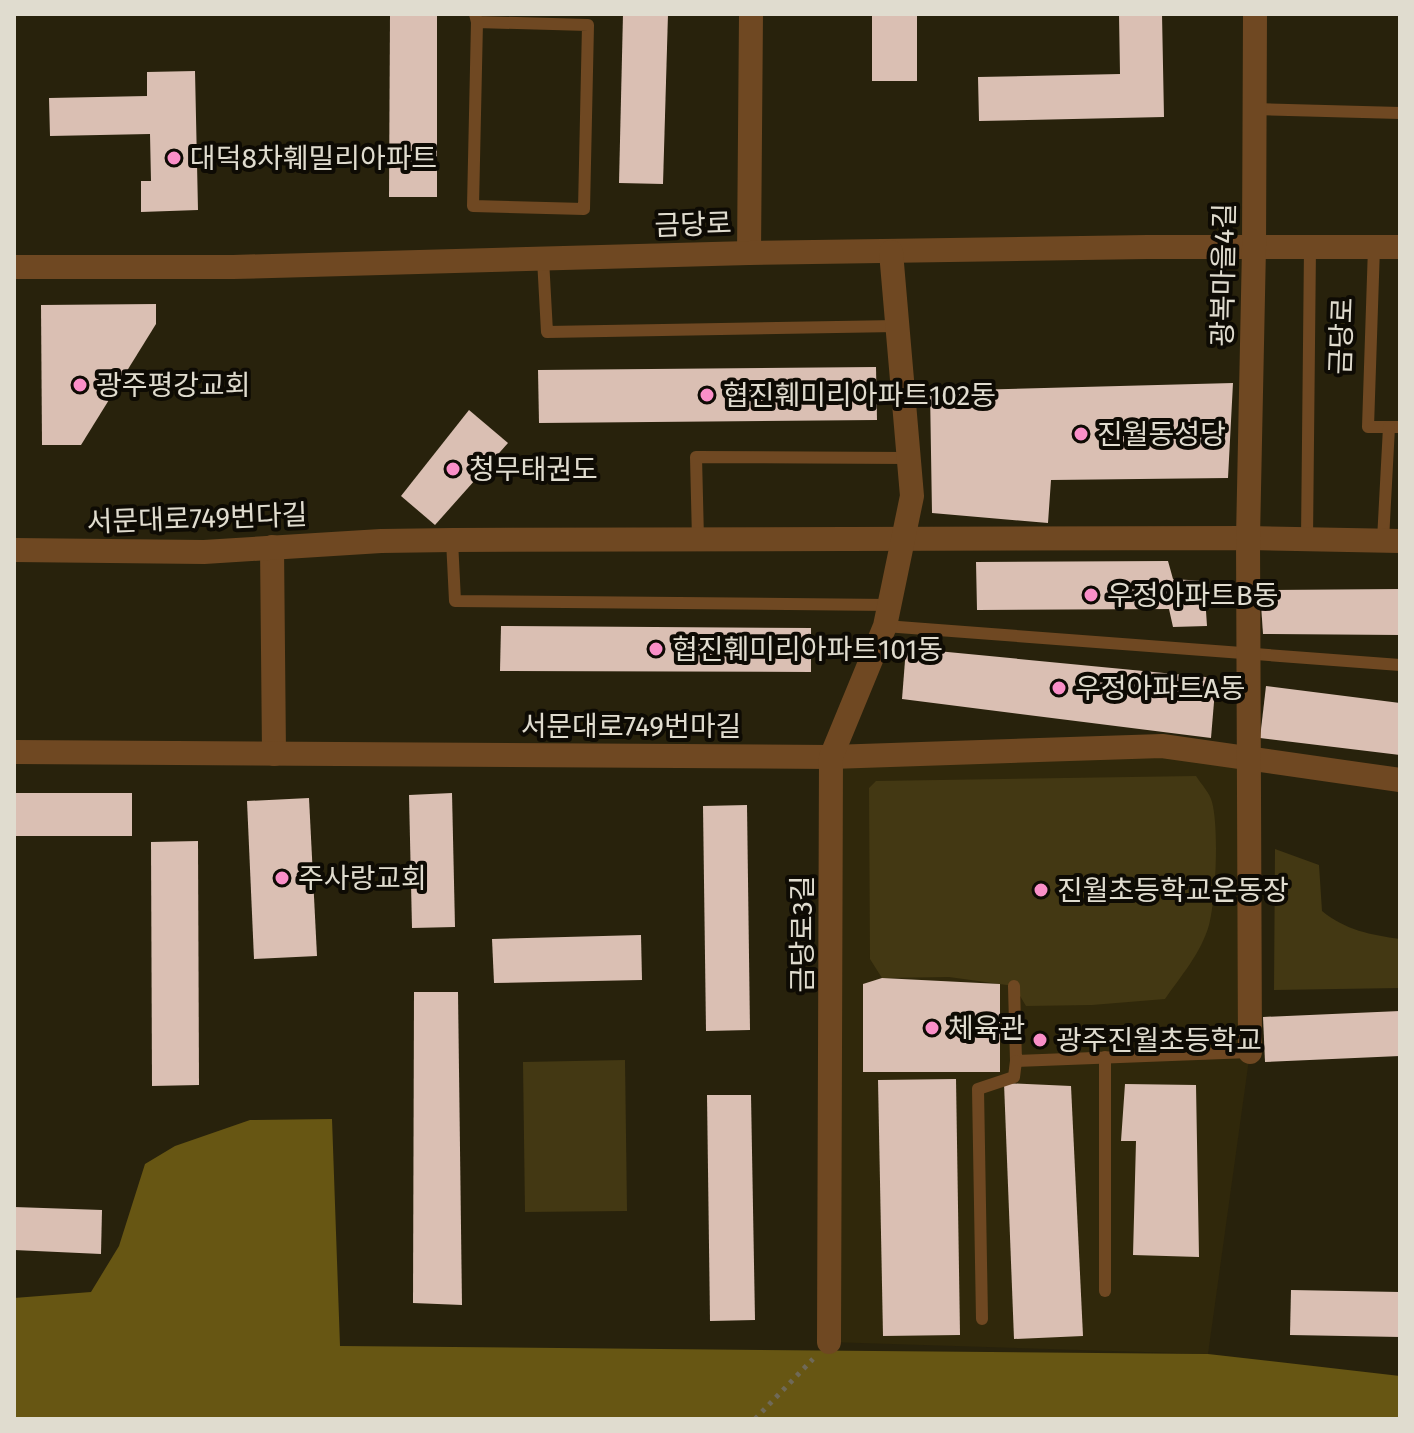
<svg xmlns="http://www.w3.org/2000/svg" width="1414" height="1433" viewBox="0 0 1414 1433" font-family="'Fira Sans','Noto Sans KR',sans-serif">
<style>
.built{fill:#30280b}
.green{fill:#433813}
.forest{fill:#675613}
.building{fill:#dabfb3}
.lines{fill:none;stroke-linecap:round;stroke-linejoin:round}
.path{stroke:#6f6957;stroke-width:5;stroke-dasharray:4 6;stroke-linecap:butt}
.lane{stroke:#6f4822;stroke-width:12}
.street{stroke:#6f4822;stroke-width:24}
.poi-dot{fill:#fa8fc8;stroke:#0e0b04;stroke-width:3}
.labels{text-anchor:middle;stroke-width:8;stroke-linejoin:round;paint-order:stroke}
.poi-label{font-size:28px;fill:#e0dccf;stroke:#0e0b04;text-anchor:start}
.street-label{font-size:28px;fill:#e0dccf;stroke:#0e0b04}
</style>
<rect width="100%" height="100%" fill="#28220c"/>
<!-- built -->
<polygon class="built" points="831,757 1248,758 1250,1052 1208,1354 829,1342"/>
<!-- green -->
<g class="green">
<path d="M1196,776C1201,784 1210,793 1212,802C1219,828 1216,898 1209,925C1201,953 1181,976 1165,999L1092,1005L1026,1006L1014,986L949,977L882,978L870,959L869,788L876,781Z"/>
<path d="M1275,849L1319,865L1322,911C1345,930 1371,935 1400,939V988L1274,990Z"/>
<polygon points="625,1060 627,1211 525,1212 523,1062"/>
</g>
<!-- forest -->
<polygon class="forest" points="332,1119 340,1346 1208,1354 1400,1376 1400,1419 14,1419 14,1298 91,1292 119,1246 145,1164 175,1146 250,1120"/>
<!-- building -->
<g class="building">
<polygon points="390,14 437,14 437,197 389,197"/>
<polygon points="623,14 668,14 663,184 619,183"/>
<rect x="872" y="14" width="45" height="67"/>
<polygon points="1119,14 1162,14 1164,117 979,121 978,77 1120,74"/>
<polygon points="195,71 198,210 141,212 141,181 151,181 150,134 50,136 49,98 147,96 147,72"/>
<polygon points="156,304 156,324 81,445 42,445 41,305"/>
<polygon points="876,367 877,420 539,423 538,370"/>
<polygon points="1233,383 1228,478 1051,480 1048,523 932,513 930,391"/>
<polygon points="469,410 508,443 435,525 401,496"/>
<polygon points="1168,561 1173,579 1204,581 1207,626 1173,627 1169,609 977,610 976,562"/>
<polygon points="1400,589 1400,635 1263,634 1260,590"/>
<polygon points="501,626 811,628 811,672 500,671"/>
<polygon points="906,648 1216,678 1211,738 902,699"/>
<polygon points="1266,686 1400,703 1400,755 1260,738"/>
<rect x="14" y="793" width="118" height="43"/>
<polygon points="452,793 455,927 412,928 409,795"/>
<polygon points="309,798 317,956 254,959 247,801"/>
<polygon points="747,805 750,1030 706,1031 703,806"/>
<polygon points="198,841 199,1085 152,1086 151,842"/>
<polygon points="641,935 642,980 494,983 492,939"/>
<polygon points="882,978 1000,984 1000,1072 863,1072 863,984"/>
<polygon points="414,992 458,992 462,1305 413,1303"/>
<polygon points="1400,1011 1400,1056 1265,1062 1263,1017"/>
<polygon points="956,1079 960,1335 883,1336 878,1080"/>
<polygon points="1004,1083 1071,1086 1083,1336 1014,1339"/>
<polygon points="1125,1084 1196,1085 1199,1257 1133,1255 1136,1141 1121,1141"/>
<polygon points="707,1095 751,1095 755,1320 710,1321"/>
<polygon points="14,1207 102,1210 101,1254 14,1250"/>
<polygon points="1291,1290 1400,1292 1400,1337 1290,1335"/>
</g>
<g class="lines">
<!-- path -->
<polyline class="path" points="755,1419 813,1359"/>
<!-- lane -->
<g class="lane">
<polyline points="475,14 477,22 473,206 584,209 588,25 477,22"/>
<polyline points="1255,109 1400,113"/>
<polyline points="1374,247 1368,427 1400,427"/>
<polyline points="543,259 547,332 897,326"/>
<polyline points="698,539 696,457 907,458"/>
<polyline points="1307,539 1310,247"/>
<polyline points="452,540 455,601 890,605"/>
<polyline points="1383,540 1389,427"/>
<polyline points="885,626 1400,665"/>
<polyline points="1014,986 1016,1061 1250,1052"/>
<polyline points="1105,1291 1105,1057"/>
<polyline points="982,1319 978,1089 1014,1077 1016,1061"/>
</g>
<!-- street -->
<g class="street">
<polyline points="749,253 751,14"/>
<polyline points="14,267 233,267 749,253 1147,247 1400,247"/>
<polyline points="272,547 274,754"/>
<polyline points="14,550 204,552 381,541 452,540 1248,538 1400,541"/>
<polyline points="14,752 831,757 1162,746 1400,780"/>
<polyline points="1250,1052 1248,538 1254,247 1255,14"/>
<polyline points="829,1342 831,757 885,626 912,496 891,252"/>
</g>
</g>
<!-- markers -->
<g class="poi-dot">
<circle cx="174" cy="158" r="8"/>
<circle cx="80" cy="385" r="8"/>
<circle cx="707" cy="395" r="8"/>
<circle cx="1081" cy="434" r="8"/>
<circle cx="453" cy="469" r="8"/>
<circle cx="1091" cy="595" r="8"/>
<circle cx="656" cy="649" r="8"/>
<circle cx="1059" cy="688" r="8"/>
<circle cx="282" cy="878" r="8"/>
<circle cx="1041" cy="890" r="8"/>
<circle cx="932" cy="1028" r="8"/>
<circle cx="1040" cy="1040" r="8"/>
</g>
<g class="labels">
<!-- poi labels -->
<g class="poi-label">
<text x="190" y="168">대덕8차훼밀리아파트</text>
<text x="96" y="395">광주평강교회</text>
<text x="723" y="405">협진훼미리아파트102동</text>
<text x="1097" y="444">진월동성당</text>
<text x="469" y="479">청무태권도</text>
<text x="1107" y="605">우정아파트B동</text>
<text x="672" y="659">협진훼미리아파트101동</text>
<text x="1075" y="698">우정아파트A동</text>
<text x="298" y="888">주사랑교회</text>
<text x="1057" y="900">진월초등학교운동장</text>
<text x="948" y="1038">체육관</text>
<text x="1056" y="1050">광주진월초등학교</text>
</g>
<!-- street labels -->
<g class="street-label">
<text transform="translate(693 224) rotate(-2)" y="10">금당로</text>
<text transform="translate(1223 275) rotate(-89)" y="10">광복마을4길</text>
<text transform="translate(1341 336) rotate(-88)" y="10">금당로</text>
<text transform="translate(197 518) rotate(-2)" y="10">서문대로749번다길</text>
<text x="631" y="736">서문대로749번마길</text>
<text transform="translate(802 934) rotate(-90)" y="10">금당로3길</text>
</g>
</g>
<!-- border -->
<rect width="1414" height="1433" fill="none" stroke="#e0dccf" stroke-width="32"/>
</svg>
